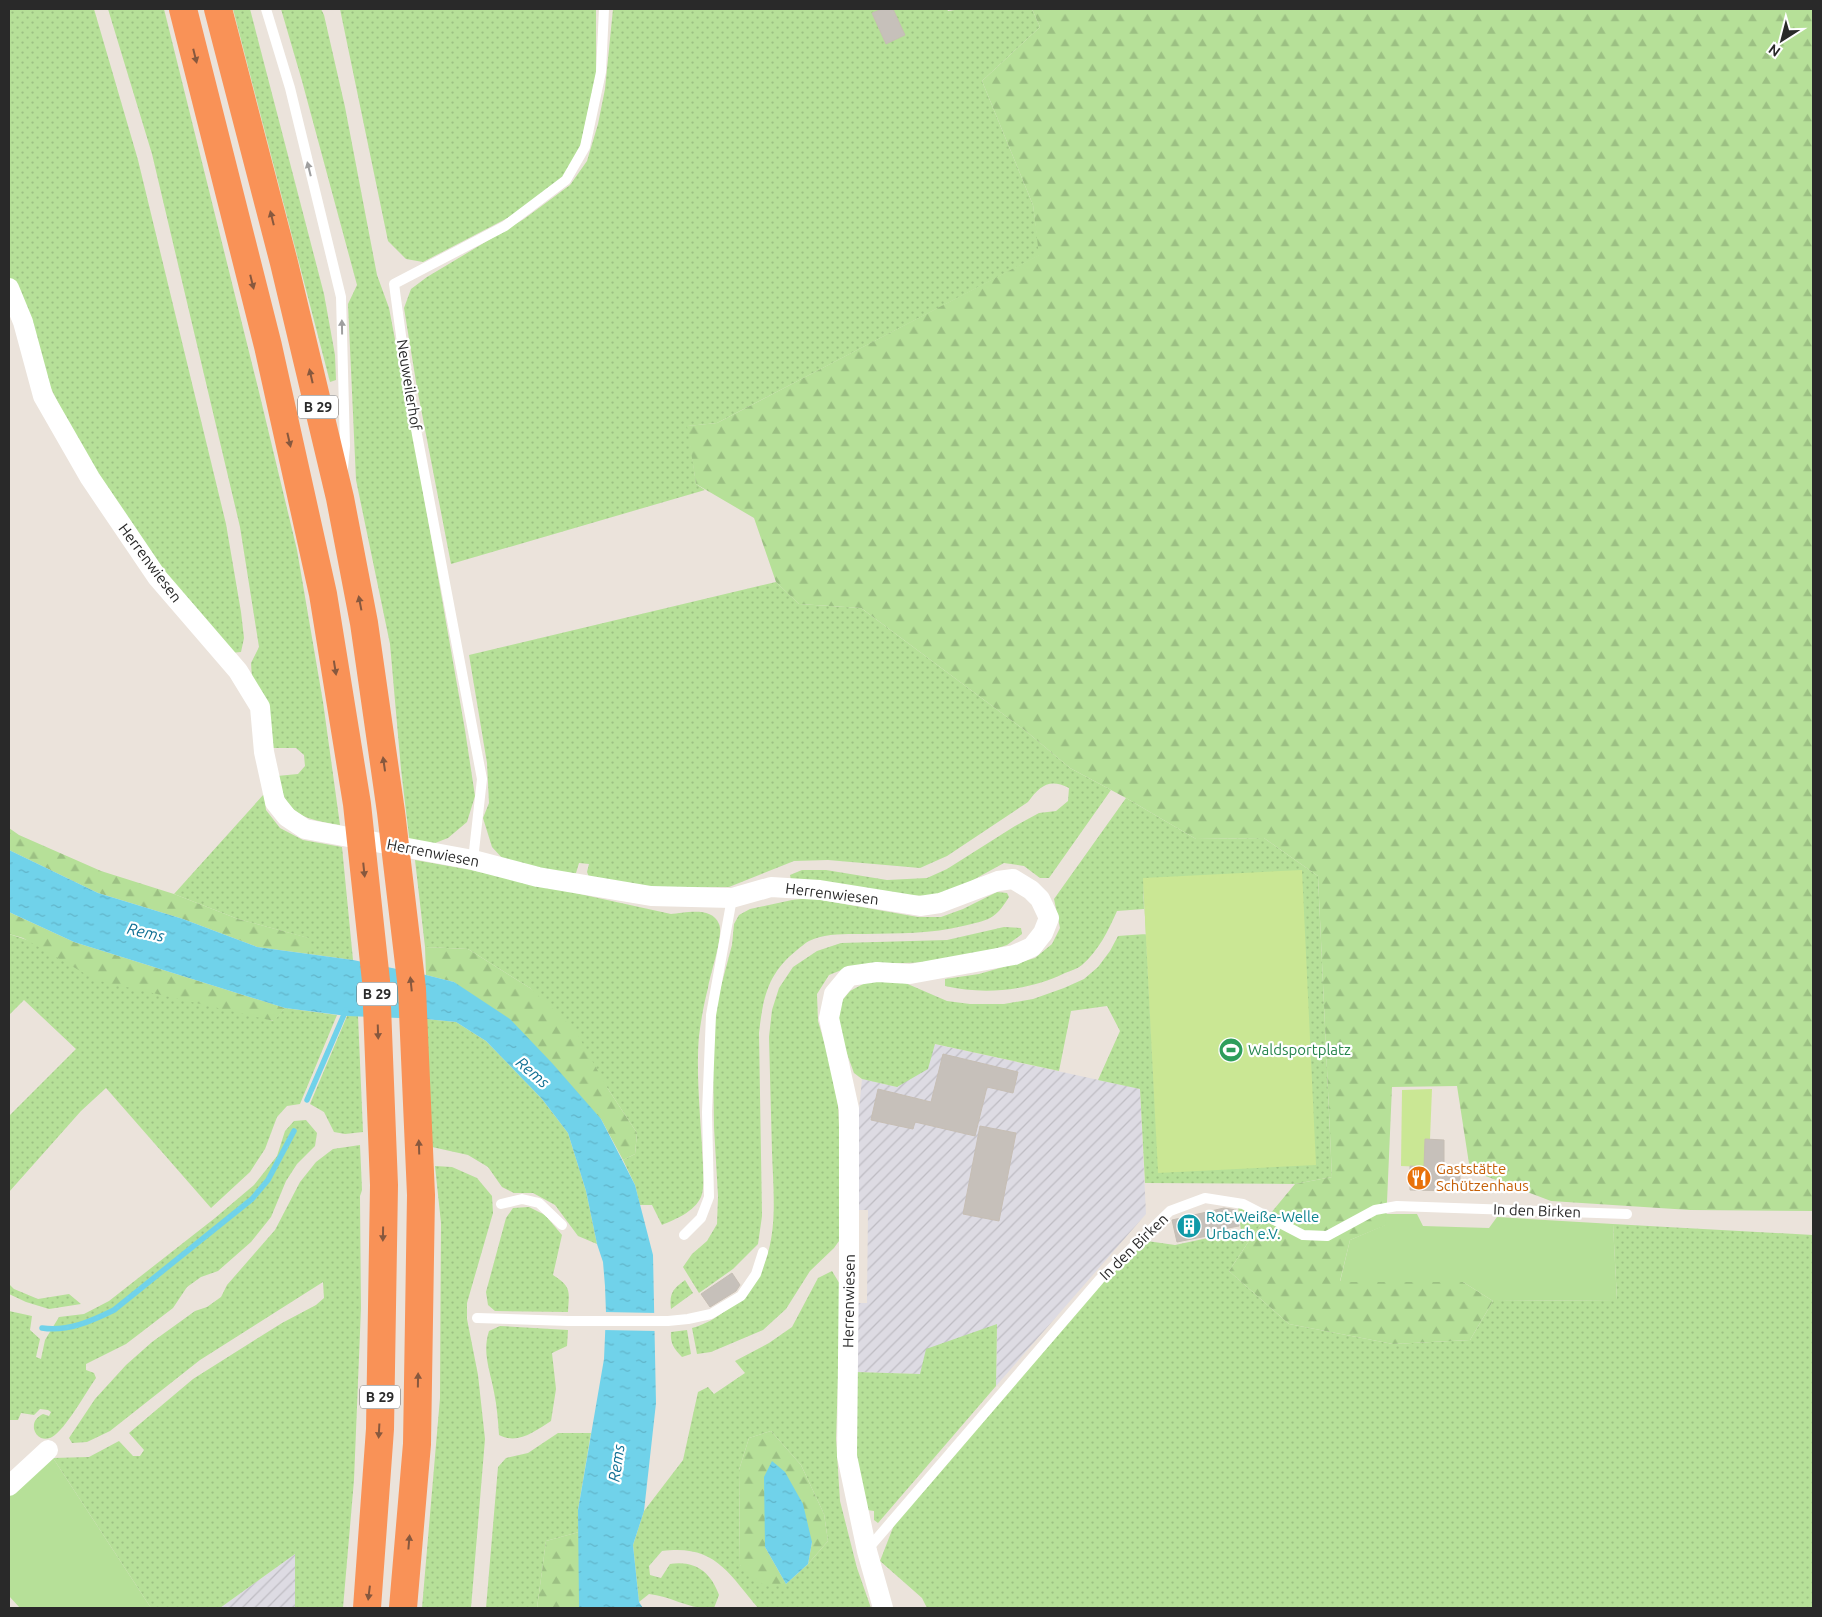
<svg xmlns="http://www.w3.org/2000/svg" width="1822" height="1617" viewBox="0 0 1822 1617" font-family="Ubuntu,sans-serif">
<style>
.industrial{fill:url(#industrial-furrows)}
.grass{fill:url(#grass-dots);fill-rule:evenodd}
.forest{fill:url(#forest-firs)}
.garden{fill:#b6e098}
.pitch{fill:#cae794}
.water{fill:url(#water-ripples)}
.pier{fill:#ebe3db}
.lines{fill:none;stroke-linecap:round;stroke-linejoin:round}
.stream{stroke:#70d2ea;stroke-width:5.5}
.building{fill:#c6c0ba;stroke:#c6beb4}
.lane{stroke:#fff;stroke-width:10}
.street{stroke:#fff;stroke-width:20}
.highway{stroke:#f99257;stroke-width:28}
.oneway{fill:#87583e}
.oneway2{fill:#9f9f9f}
.labels{text-anchor:middle;stroke-width:4.5;stroke-linejoin:round;paint-order:stroke}
.shield{fill:#fff;stroke:#696969;stroke-width:1}
.shield-label{font-size:14px;font-weight:bold;fill:#292929}
.street-label{font-size:15px;fill:#292929;stroke:#fff}
.leisure-label{font-size:15px;fill:#27864d;stroke:#fff;text-anchor:start}
.food-label{font-size:15px;fill:#c56008;stroke:#fff;text-anchor:start}
.culture-label{font-size:15px;fill:#0d838f;stroke:#fff;text-anchor:start}
.water-label{font-size:16px;font-style:italic;fill:#117094;stroke:#fff}
</style>
<defs>
<pattern id="industrial-furrows" width="10" height="10" patternUnits="userSpaceOnUse" patternTransform="scale(1.25)"><rect width="10" height="10" fill="#dddbe3"/><path d="M-1 1l2-2M0 10L10 0M9 11l2-2" fill="none" stroke="#bebcc3"/></pattern>
<pattern id="grass-dots" width="8" height="8" patternUnits="userSpaceOnUse" patternTransform="scale(1.25)"><rect width="8" height="8" fill="#b6e098"/><path d="M2 2h.1M6 6h.1" fill="none" stroke="#9cc083" stroke-width="1.8" stroke-linecap="round"/></pattern>
<pattern id="forest-firs" width="22" height="20" patternUnits="userSpaceOnUse" patternTransform="scale(1.25)"><rect width="22" height="20" fill="#b6e098"/><path d="M5 1l3.5 6h-7zM16 11l3.5 6h-7z" fill="#9cc083"/></pattern>
<pattern id="water-ripples" width="26" height="14" patternUnits="userSpaceOnUse" patternTransform="scale(1.25)"><rect width="26" height="14" fill="#70d2ea"/><path d="M2 4q2-2 4 0t4 0M15 11q2-2 4 0t4 0" fill="none" stroke="#61b4c9"/></pattern>
</defs>
<rect width="100%" height="100%" fill="#ebe3db"/>
<!-- industrial -->
<g class="industrial">
<polygon points="934,1044 1140,1089 1146,1214 996,1386 997,1325 920,1374 855,1372 854,1303 867,1303 868,1210 853,1210 856,1140 862,1079 897,1087"/>
<polygon points="295,1554 295,1608 220,1608"/>
</g>
<!-- grass -->
<g class="grass">
<polygon points="9,9 94,9 138,160 226,524 241,612 244,638 241,652 231,653 178,596 74,436 49,384 25,314 9,277"/>
<path d="M108,9H164L259,392L297,550L323,702L340,825C303,819 286,815 277,776L298,774L305,766L304,755L296,748H273L252,678L251,663L259,647L240,527L152,154Z"/>
<polygon points="233,9 250,9 324,294 335,355 336,380 330,382"/>
<polygon points="281,9 321,9 324,15 345,107 377,275 389,308 411,423 465,730 475,796 467,822 448,838 430,845 410,845 401,769 390,644 356,480 348,304 357,285 302,81"/>
<polygon points="340,9 596,9 596,75 580,147 562,179 517,213 423,262 406,259 388,241"/>
<polygon points="613,9 947,9 948,11 961,9 1032,9 1040,27 982,81 1033,205 1040,255 717,423 688,426 696,484 705,490 451,564 417,388 404,308 411,289 427,277 524,219 570,185 587,161 598,124 605,89"/>
<path d="M776,582L799,604L861,608L1027,732L1070,768L1111,790L1049,878H1040L1024,866L1004,863L964,885L933,896L889,895L791,880L790,875L802,870H826L887,880L927,878L947,869L1015,826L1039,813L1056,811L1068,801L1069,788C1049,778 1040,786 1028,802L947,856L920,868L828,860L794,861L729,887L643,888L591,882L587,872L589,864L579,863L576,873L566,879L503,859L492,847L483,818L489,803L487,763L469,655Z"/>
<polygon points="264,794 266,810 280,828 303,840 342,847 353,960 309,954 308,938 238,919 174,894"/>
<path d="M1126,798L1196,839L1264,838L1318,876L1332,1177L1295,1184L1145,1183L1140,1089L1098,1080L1120,1031L1107,1006L1071,1011L1059,1071L935,1044L928,1069L897,1087L862,1079L854,1073L838,1029L840,1003L850,991L865,983L883,981L903,982L947,1001L970,1004H1004L1033,999L1064,988L1084,979L1098,967L1110,951L1118,936L1146,934L1158,1172L1143,878L1144,909L1117,911C1108,931 1099,950 1082,965C1077,969 1070,971 1065,973C1028,991 984,995 945,986V979L979,974L1035,958L1052,944L1060,928L1054,899Z"/>
<path d="M415,860L471,870L671,914C685,913 712,906 719,924C724,935 710,974 708,988C704,1003 701,1020 699,1036C696,1071 700,1113 702,1147C702,1160 706,1185 701,1197C694,1212 676,1219 662,1225L652,1205H640L635,1185L623,1160L635,1154L637,1133L608,1089L530,988L468,949L425,947Z"/>
<path d="M997,892L1007,893L1009,897C995,920 988,920 963,926C932,934 898,933 865,934C849,934 824,933 809,941C805,943 801,947 797,950C768,973 763,997 759,1033L762,1216L758,1244L733,1269L699,1293L683,1267L692,1254L707,1241L717,1224L718,1196L714,1127L713,1056L716,1005L732,945L734,924L739,915L750,909L792,900L810,898L918,917H941L963,909Z"/>
<path d="M1004,927L1021,928L1022,934L1007,945L960,960L932,962L875,964L849,967L829,975L817,994L818,1021L829,1059L838,1105L844,1234L834,1248L810,1271L786,1309L763,1330L711,1352L697,1354L692,1328C707,1324 715,1318 728,1309C783,1269 774,1211 772,1152C771,1114 770,1076 769,1037L772,1010L779,988L793,967L817,951L841,943L947,940Z"/>
<polygon points="9,934 273,1021 285,1008 337,1015 300,1104 287,1106 277,1117 265,1149 250,1172 211,1208 106,1088 81,1111 9,1192 9,1116 76,1049 24,1000 9,1015"/>
<polygon points="347,1016 358,1016 363,1132 345,1134 334,1132 324,1112 310,1104"/>
<polygon points="426,1019 456,1022 486,1041 542,1099 568,1133 586,1191 597,1244 578,1236 555,1205 533,1193 514,1193 502,1187 488,1167 468,1155 432,1147"/>
<path d="M306,1120L317,1133L315,1146L297,1164L286,1181L271,1217L251,1242L218,1271L201,1277L187,1287L173,1308L126,1344L86,1364V1370L94,1373L96,1378C86,1392 66,1429 52,1437C49,1439 44,1439 41,1438C37,1436 35,1433 34,1429C33,1421 37,1417 43,1414L49,1416L51,1412L48,1410L40,1409L34,1415L21,1413L18,1420H9V1311L32,1316L30,1330L40,1339L36,1357L41,1359L45,1340L59,1317L84,1314L109,1301L215,1218L254,1185L277,1156L285,1131L294,1121Z"/>
<polygon points="360,1145 362,1190 360,1196 361,1308 354,1480 343,1608 295,1608 295,1554 220,1608 151,1608 53,1458 89,1457 119,1441 133,1456 140,1456 144,1450 129,1433 193,1379 282,1323 316,1305 324,1298 323,1282 200,1360 110,1431 87,1442 72,1443 69,1438 95,1399 126,1365 152,1342 195,1311 207,1307 221,1297 227,1285 275,1230 300,1182 316,1162 333,1149"/>
<polygon points="435,1166 452,1167 477,1178 492,1196 493,1213 467,1303 467,1319 478,1375 485,1439 471,1608 422,1608 440,1398 441,1223"/>
<polygon points="1238,1206 1265,1220 1255,1232 1229,1271 1289,1324 1393,1344 1470,1340 1493,1301 1617,1300 1613,1224 1813,1235 1813,1608 927,1608 922,1598 880,1561 894,1525 1103,1282 1147,1241 1175,1245 1241,1231"/>
<path d="M529,1207L545,1215L562,1235L553,1275C572,1287 569,1291 568,1312L495,1311L488,1305L486,1292L506,1218L513,1208Z"/>
<path d="M832,1271L841,1286L836,1439L840,1501L857,1568L871,1608H758C728,1572 714,1544 662,1551L649,1566L650,1575L661,1578L670,1564C695,1560 711,1572 719,1595L714,1608C692,1611 671,1596 649,1594L639,1602L633,1545L644,1511L683,1460L698,1392L708,1387L714,1394L745,1373L735,1361L769,1343L792,1327L818,1278ZM771,1431L801,1465L824,1514L828,1541L808,1564L786,1584L740,1565L739,1470L749,1438Z"/>
<path d="M685,1280L693,1293L671,1309C669,1293 673,1289 685,1280Z"/>
<polygon points="9,1284 14,1289 38,1299 69,1294 81,1304 49,1309 26,1302 9,1294"/>
<polygon points="997,1324 996,1386 878,1523 874,1520 874,1511 861,1509 851,1453 855,1372 920,1374 926,1349"/>
<path d="M500,1326L568,1330L567,1346L552,1353L556,1389L551,1421C535,1431 518,1445 499,1435C498,1421 497,1406 494,1392C490,1370 482,1353 489,1331Z"/>
<path d="M687,1330L691,1354L682,1357C674,1349 670,1343 671,1332Z"/>
<polygon points="558,1433 591,1433 578,1510 579,1532 546,1541 537,1608 486,1608 498,1467 506,1458 528,1453"/>
</g>
<!-- forest -->
<g class="forest">
<polygon points="1032,9 1813,9 1813,1211 1690,1210 1551,1201 1470,1170 1457,1086 1392,1087 1386,1225 1350,1240 1340,1281 1463,1282 1493,1301 1470,1340 1393,1344 1289,1324 1229,1271 1255,1232 1295,1184 1332,1177 1318,876 1264,838 1196,839 1126,798 1070,768 1027,732 861,608 799,604 776,582 754,518 696,484 687,426 717,423 1039,255 1033,205 982,81 1040,27"/>
<polygon points="9,828 19,835 101,871 174,894 238,919 309,938 309,954 257,947 183,919 98,893 9,850"/>
<polygon points="9,912 74,942 285,1008 274,1021 96,980 23,938 9,934"/>
<polygon points="425,947 468,949 530,988 575,1030 608,1089 637,1133 635,1154 623,1160 601,1119 454,982 426,975"/>
<polygon points="771,1431 801,1465 824,1514 828,1541 808,1564 812,1542 765,1547 786,1584 765,1586 740,1565 739,1470 749,1438"/>
<polygon points="579,1532 579,1608 537,1608 546,1541"/>
</g>
<!-- garden -->
<g class="garden">
<polygon points="1386,1214 1417,1214 1423,1226 1489,1228 1497,1217 1613,1224 1617,1300 1493,1301 1463,1282 1340,1282 1350,1240 1385,1225"/>
<polygon points="53,1458 151,1608 20,1608 9,1596 9,1495"/>
</g>
<!-- pitch -->
<g class="pitch">
<polygon points="1302,870 1316,1165 1158,1173 1143,878"/>
<polygon points="1432,1089 1430,1139 1424,1167 1401,1166 1402,1090"/>
</g>
<!-- water -->
<g class="water">
<polygon points="9,850 98,893 183,919 257,947 353,960 426,975 454,982 510,1019 552,1063 601,1119 635,1185 653,1255 656,1403 644,1511 633,1545 639,1602 643,1608 579,1608 578,1510 604,1359 606,1313 605,1286 603,1262 597,1244 586,1191 568,1133 542,1099 486,1041 456,1022 426,1019 347,1016 285,1008 74,942 9,912"/>
<polygon points="772,1461 785,1472 803,1504 812,1542 808,1564 786,1584 765,1547 764,1477"/>
</g>
<!-- pier -->
<polygon class="pier" points="604,1312 657,1313 657,1331 603,1330"/>
<g class="lines">
<!-- stream -->
<g class="stream">
<polyline points="307,1100 346,1010"/>
<path d="M42,1328C67,1332 92,1321 114,1310L252,1199L268,1180L294,1131"/>
</g>
</g>
<!-- building -->
<g class="building">
<polygon points="882,9 893,9 905,35 886,44 872,13"/>
<polygon points="943,1054 1018,1072 1013,1093 987,1087 975,1136 915,1122 913,1129 871,1120 878,1089 931,1102"/>
<polygon points="980,1126 1016,1133 999,1221 963,1214"/>
<polygon points="1425,1139 1444,1140 1444,1170 1460,1170 1460,1191 1410,1190 1410,1166 1424,1167"/>
<polygon points="1224,1208 1236,1210 1239,1226 1206,1232 1207,1236 1177,1242 1172,1220"/>
<polygon points="732,1273 740,1285 736,1291 710,1307 701,1294"/>
</g>
<g class="lines">
<!-- lane -->
<g class="lane">
<polyline points="266,9 290,88 341,297 345,446 343,468"/>
<polyline points="473,860 482,779 408,387 394,284 505,226 566,180 585,147 601,72 604,9"/>
<polyline points="501,1204 522,1199 539,1203 562,1225"/>
<polyline points="684,1235 701,1218 709,1197 707,1112 711,1015 732,898"/>
<polyline points="477,1318 568,1321 668,1321 688,1319 711,1314 741,1296 756,1274 763,1252"/>
<polyline points="867,1550 1100,1279 1170,1211 1205,1198 1243,1204 1303,1235 1327,1236 1375,1210 1397,1206 1627,1214"/>
</g>
<!-- street -->
<g class="street">
<polyline points="9,288 23,322 43,396 90,478 157,577 238,671 260,707 264,752 275,802 287,817 305,829 473,860 538,877 651,896 732,898 771,887 820,890 920,906 940,903 998,881 1013,879 1031,890 1040,899 1049,918 1043,933 1032,947 1014,955 910,974 877,972 849,976 834,994 829,1018 849,1109 849,1263 847,1456 867,1551 883,1608"/>
<polyline points="9,1486 48,1450"/>
</g>
<!-- highway -->
<g class="highway">
<polyline points="183,9 268,346 323,594 357,804 376,981 384,1185 380,1429 367,1608"/>
<polyline points="218,9 284,263 340,498 364,623 391,812 412,989 421,1195 417,1444 403,1608"/>
</g>
</g>
<!-- one-way arrows -->
<defs><path id="oneway-solid" d="M-6-.8H1V-3.2L6.5 0L1 3.2V.8H-6Z" transform="scale(1.25)"/></defs>
<g class="oneway">
<use href="#oneway-solid" transform="translate(195 56) rotate(76)"/>
<use href="#oneway-solid" transform="translate(272 218) rotate(-104)"/>
<use href="#oneway-solid" transform="translate(252 282) rotate(76)"/>
<use href="#oneway-solid" transform="translate(311 376) rotate(-103)"/>
<use href="#oneway-solid" transform="translate(289 440) rotate(77)"/>
<use href="#oneway-solid" transform="translate(360 603) rotate(-101)"/>
<use href="#oneway-solid" transform="translate(335 668) rotate(81)"/>
<use href="#oneway-solid" transform="translate(384 764) rotate(-98)"/>
<use href="#oneway-solid" transform="translate(364 870) rotate(84)"/>
<use href="#oneway-solid" transform="translate(411 984) rotate(-96)"/>
<use href="#oneway-solid" transform="translate(378 1032) rotate(88)"/>
<use href="#oneway-solid" transform="translate(419 1147) rotate(-92)"/>
<use href="#oneway-solid" transform="translate(383 1234) rotate(91)"/>
<use href="#oneway-solid" transform="translate(418 1380) rotate(-89)"/>
<use href="#oneway-solid" transform="translate(379 1431) rotate(93)"/>
<use href="#oneway-solid" transform="translate(409 1542) rotate(-85)"/>
<use href="#oneway-solid" transform="translate(369 1593) rotate(97)"/>
</g>
<g class="oneway2">
<use href="#oneway-solid" transform="translate(309 169) rotate(-104)"/>
<use href="#oneway-solid" transform="translate(342 327) rotate(-91)"/>
</g>
<!-- icons -->
<defs>
<symbol id="stadium-disc" viewBox="-11 -11 22 22"><circle r="9.5" fill="#2e9e5b" stroke="#fff"/><path d="M0-5a6.5 5 0 1 0 0 10a6.5 5 0 1 0 0-10ZM-3.5-1.8h7v3.6h-7Z" fill="#fff"/></symbol>
<symbol id="restaurant-disc" viewBox="-11 -11 22 22"><circle r="9.5" fill="#e8710a" stroke="#fff"/><path d="M-5-6h1v4h1v-4h1v4h1v-4h1v5L-1.5 .5V6h-2V.5L-5-1ZM5-6V6H3V1.5H1.5Q1.5-4 5-6Z" fill="#fff"/></symbol>
<symbol id="building-disc" viewBox="-11 -11 22 22"><circle r="9.5" fill="#0f9aa8" stroke="#fff"/><path d="M-4-6H4V6H1V3H-1V6H-4ZM-2.5-4.3h1.7v1.8h-1.7ZM.8-4.3h1.7v1.8H.8ZM-2.5-1h1.7V.8h-1.7ZM.8-1h1.7V.8H.8Z" fill="#fff"/></symbol>
</defs>
<g fill-rule="evenodd">
<use href="#stadium-disc" x="1217" y="1036" width="28" height="28"/>
<use href="#restaurant-disc" x="1405" y="1164" width="28" height="28"/>
<use href="#building-disc" x="1175" y="1212" width="28" height="28"/>
</g>
<g class="labels">
<!-- shield labels -->
<g class="shield">
<rect x="298" y="395.5" width="40" height="23" rx="4"/>
<rect x="357" y="982.5" width="40" height="23" rx="4"/>
<rect x="360" y="1385.5" width="40" height="23" rx="4"/>
</g>
<g class="shield-label">
<text x="318" y="412">B 29</text>
<text x="377" y="999">B 29</text>
<text x="380" y="1402">B 29</text>
</g>
<!-- street labels -->
<g class="street-label">
<text transform="translate(409 385) rotate(81)" y="5">Neuweilerhof</text>
<text transform="translate(150 563) rotate(53)" y="5">Herrenwiesen</text>
<text transform="translate(433 853) rotate(11)" y="5">Herrenwiesen</text>
<text transform="translate(832 894) rotate(7)" y="5">Herrenwiesen</text>
<text transform="translate(1537 1211) rotate(2)" y="5">In den Birken</text>
<text transform="translate(1134 1247) rotate(-44)" y="5">In den Birken</text>
<text transform="translate(849 1301) rotate(-89)" y="5">Herrenwiesen</text>
</g>
<!-- leisure labels -->
<g class="leisure-label">
<text x="1248" y="1055">Waldsportplatz</text>
</g>
<!-- food labels -->
<g class="food-label">
<text x="1436" y="1174">Gaststätte<tspan x="1436" dy="17">Schützenhaus</tspan></text>
</g>
<!-- culture labels -->
<g class="culture-label">
<text x="1206" y="1222">Rot-Weiße-Welle<tspan x="1206" dy="17">Urbach e.V.</tspan></text>
</g>
<!-- water labels -->
<g class="water-label">
<text transform="translate(146 932) rotate(13)" y="6">Rems</text>
<text transform="translate(533 1072) rotate(41)" y="6">Rems</text>
<text transform="translate(616 1463) rotate(-82)" y="6">Rems</text>
</g>
</g>
<!-- border -->
<rect width="1822" height="1617" fill="none" stroke="#292929" stroke-width="20"/>
<!-- north arrow -->
<g transform="translate(1782 40) rotate(216)" stroke="#ffffff" stroke-width="4" paint-order="stroke">
<path d="M0-4L9 19L0 12L-9 19Z" fill="#292929"/>
<text y="-8" font-size="14" font-weight="bold" text-anchor="middle" fill="#292929">N</text>
</g>
</svg>
